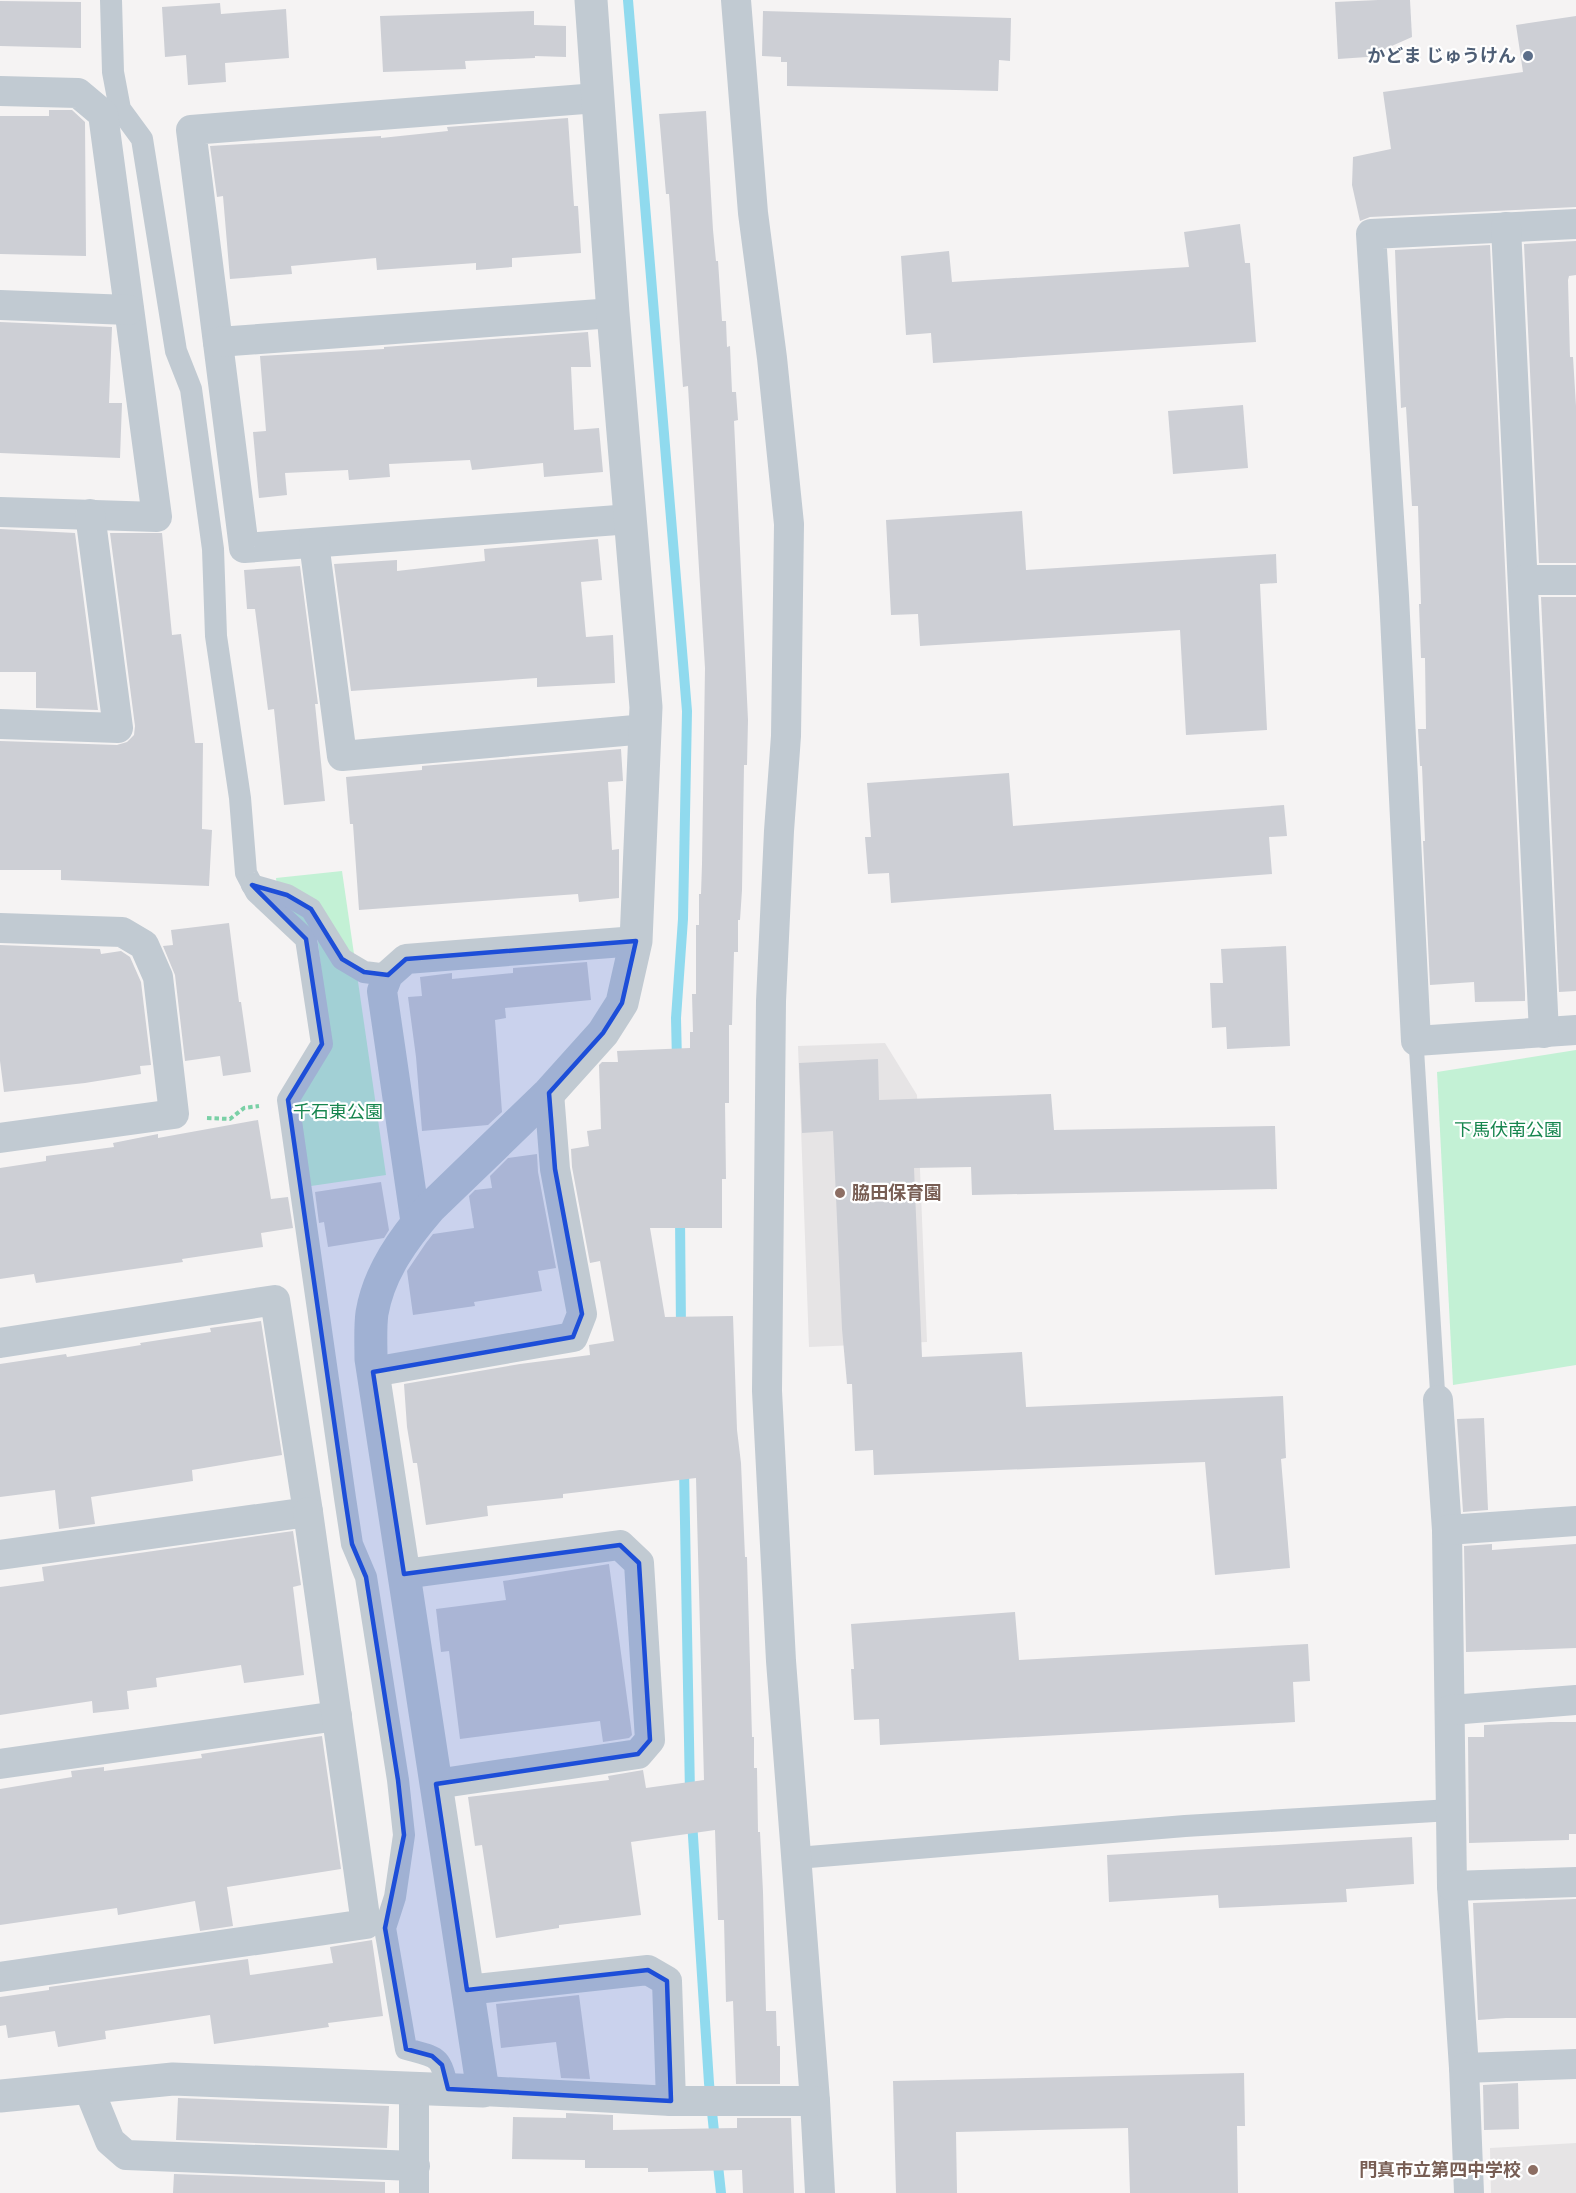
<svg xmlns="http://www.w3.org/2000/svg" width="1576" height="2193" viewBox="0 0 1576 2193" font-family="'Nunito Sans','Noto Sans JP',sans-serif">
<style>
.education{fill:#e6e4e5}
.green{fill:#c3f1d5}
.lines{fill:none;stroke-linecap:round;stroke-linejoin:round}
.stream{stroke:#90daee;stroke-width:10}
.building{fill:#cdcfd5}
.path{stroke:#7ad0a6;stroke-width:4;stroke-dasharray:4.5 3;stroke-linecap:butt}
.service{stroke:#c1cad2;stroke-width:15}
.pedestrian{stroke:#c1cad2;stroke-width:22}
.minor{stroke:#c1cad2;stroke-width:30}
.tertiary{stroke:#c1cad2;stroke-width:33}
.marked{fill:#1d4ed8;fill-opacity:0.2;stroke:#1d4ed8;stroke-width:4.5;stroke-linejoin:round}
.service-dot{fill:#5c6f8a;stroke:#fff;stroke-width:2}
.education-dot{fill:#8d6e63;stroke:#fff;stroke-width:2}
.labels{text-anchor:middle;stroke-width:4.5;stroke-linejoin:round;paint-order:stroke}
.service-label{font-size:18px;font-weight:bold;fill:#4e5e75;stroke:#fff;text-anchor:end}
.park-label{font-size:18px;fill:#17864f;stroke:#fff}
.education-label{font-size:18px;font-weight:bold;fill:#785e54;stroke:#fff;text-anchor:start}
</style>
<rect width="100%" height="100%" fill="#f5f3f3"/>
<!-- education -->
<g class="education">
<polygon points="885,1043 917,1095 927,1342 809,1347 798,1046"/>
<polygon points="1576,2143 1576,2193 1491,2193 1490,2148"/>
</g>
<!-- green -->
<g class="green">
<polygon points="342,871 386,1175 311,1186 297,1103 331,1047 317,935 279,903 276,878"/>
<polygon points="1576,1050 1576,1365 1453,1385 1437,1072"/>
</g>
<g class="lines">
<!-- stream -->
<g class="stream">
<polyline points="628,0 687,711 683,919 676,1018 677,1062"/>
<polyline points="680,1216 681,1329"/>
<polyline points="684,1468 690,1794"/>
<polyline points="692,1821 709,2083 715,2141"/>
<polyline points="717,2156 721,2193"/>
</g>
</g>
<!-- building -->
<g class="building">
<polygon points="1378,0 1410,0 1412,37 1367,57 1338,59 1335,2"/>
<polygon points="0,1 81,2 81,48 0,46"/>
<polygon points="220,3 221,14 286,9 289,58 225,63 226,82 188,85 186,55 165,57 162,7"/>
<polygon points="534,11 534,25 566,26 566,57 535,56 535,58 465,61 466,69 383,72 380,16"/>
<polygon points="763,11 1011,18 1010,61 999,60 998,91 787,86 787,62 781,62 781,57 762,56"/>
<polygon points="1576,16 1576,207 1370,217 1360,221 1352,185 1353,157 1391,149 1383,92 1523,72 1516,25"/>
<polygon points="49,110 72,110 85,122 86,256 0,254 0,116 49,116"/>
<polygon points="706,111 713,230 716,261 718,261 722,321 726,321 727,347 730,346 732,392 736,392 738,420 734,421 748,720 747,765 744,765 742,890 740,920 738,920 738,952 734,952 732,1025 729,1025 729,1103 725,1103 726,1179 722,1179 722,1228 650,1228 665,1317 733,1316 737,1430 741,1463 745,1557 747,1557 752,1737 754,1737 754,1768 757,1768 758,1832 760,1832 763,1892 766,2011 776,2011 777,2046 780,2046 780,2084 736,2084 733,2001 726,2002 724,1920 718,1920 715,1830 631,1842 641,1915 559,1925 559,1928 496,1938 482,1845 475,1846 468,1797 609,1780 608,1776 643,1770 646,1788 704,1780 696,1478 563,1494 563,1498 487,1506 488,1516 426,1525 417,1463 413,1463 407,1427 404,1384 520,1364 590,1355 589,1345 614,1341 600,1261 590,1263 572,1167 571,1149 589,1146 587,1131 601,1129 599,1065 602,1062 618,1062 617,1051 690,1048 690,1032 693,1032 692,994 696,994 696,925 699,925 699,894 701,894 702,864 705,668 688,386 683,387 669,194 666,194 659,114"/>
<polygon points="568,118 574,206 578,206 581,253 512,258 512,267 476,270 476,263 377,270 376,258 291,266 292,274 230,279 223,196 217,197 210,146 381,136 381,138 448,131 447,127"/>
<polygon points="1240,224 1245,263 1250,263 1256,342 933,363 931,333 906,335 901,256 949,251 952,282 1189,267 1184,232"/>
<polygon points="1576,241 1576,275 1569,276 1568,280 1570,357 1573,357 1576,406 1576,563 1539,563 1524,244"/>
<polygon points="1490,245 1525,994 1525,1001 1475,1002 1474,982 1430,985 1423,841 1425,841 1422,766 1420,766 1418,729 1426,729 1425,658 1421,658 1419,604 1421,604 1418,506 1412,506 1406,407 1401,408 1395,250"/>
<polygon points="0,322 112,327 109,403 122,403 120,458 0,453"/>
<polygon points="588,332 591,367 571,367 574,430 599,428 603,472 544,477 543,463 472,470 470,460 389,464 390,477 349,480 348,470 285,473 287,495 259,498 253,432 266,431 260,356 384,349 384,347"/>
<polygon points="1243,405 1248,468 1173,474 1168,411"/>
<polygon points="1022,511 1026,570 1276,554 1277,583 1260,584 1267,730 1186,735 1180,630 920,646 918,614 891,615 886,520"/>
<polygon points="0,529 75,533 98,710 36,708 36,672 0,672"/>
<polygon points="110,533 162,533 172,635 181,634 195,743 203,743 202,829 212,830 209,886 61,880 61,870 0,870 0,741 117,745 127,742 134,735 135,726"/>
<polygon points="598,539 602,580 581,582 586,637 613,635 615,683 537,687 537,678 351,691 334,564 397,560 397,571 485,561 484,549"/>
<polygon points="300,566 318,704 315,704 325,801 284,805 274,709 268,710 255,609 247,609 244,570"/>
<polygon points="1541,597 1576,597 1576,991 1559,992"/>
<polygon points="621,749 623,781 608,782 612,850 619,849 619,898 579,902 578,894 359,910 353,824 350,824 346,777 422,770 422,766"/>
<polygon points="1009,773 1013,826 1284,805 1287,836 1269,837 1272,874 891,903 889,873 868,874 865,837 871,837 867,783"/>
<polygon points="229,923 239,1002 241,1002 251,1072 223,1076 220,1056 185,1061 175,975 163,946 173,945 171,930"/>
<polygon points="0,945 100,949 101,954 121,951 130,957 141,982 151,1065 140,1066 141,1074 85,1083 4,1092 0,1061"/>
<polygon points="1286,946 1290,1046 1227,1049 1226,1027 1212,1028 1210,983 1223,983 1221,949"/>
<polygon points="587,962 591,1000 505,1008 506,1018 495,1020 502,1112 488,1125 422,1131 416,1057 408,997 422,996 420,977 452,973 452,979 513,973 513,968"/>
<polygon points="878,1059 879,1100 1051,1094 1054,1130 1275,1126 1277,1189 972,1195 971,1167 914,1168 922,1357 1022,1352 1026,1407 1283,1396 1286,1458 1281,1459 1290,1568 1215,1575 1205,1462 874,1475 873,1450 855,1451 852,1384 847,1384 842,1329 833,1131 802,1133 799,1063"/>
<polygon points="258,1120 271,1199 288,1197 293,1228 261,1233 263,1247 182,1259 183,1262 36,1283 34,1274 0,1279 0,1168 46,1161 46,1156 114,1147 113,1143 158,1134 158,1138"/>
<polygon points="537,1154 538,1172 556,1268 538,1271 542,1291 474,1302 475,1306 413,1315 407,1271 426,1243 433,1234 474,1228 469,1196 475,1190 492,1188 490,1176 508,1158"/>
<polygon points="381,1182 389,1230 384,1238 328,1247 324,1222 319,1223 315,1192"/>
<polygon points="261,1321 282,1455 192,1470 193,1481 91,1497 95,1524 59,1529 55,1490 0,1497 0,1364 66,1354 67,1357 141,1345 140,1343 211,1332 210,1328"/>
<polygon points="1484,1418 1488,1510 1463,1512 1457,1419"/>
<polygon points="293,1531 301,1585 293,1587 304,1675 244,1683 241,1665 156,1678 157,1687 127,1691 129,1709 93,1713 92,1701 0,1715 0,1587 44,1581 42,1567"/>
<polygon points="1492,1544 1492,1550 1576,1544 1576,1648 1466,1652 1464,1546"/>
<polygon points="609,1564 632,1735 629,1738 603,1742 600,1721 460,1739 449,1651 441,1652 436,1609 506,1600 503,1581"/>
<polygon points="1015,1612 1019,1660 1308,1644 1310,1681 1293,1682 1295,1722 880,1745 879,1719 854,1720 851,1669 854,1669 851,1624"/>
<polygon points="1551,1722 1576,1722 1576,1834 1569,1834 1569,1840 1469,1843 1468,1737 1484,1737 1484,1725"/>
<polygon points="322,1736 341,1869 227,1887 233,1926 200,1931 195,1901 118,1915 117,1908 0,1925 0,1789 72,1777 71,1771 104,1767 104,1771 202,1758 201,1754"/>
<polygon points="1412,1837 1414,1884 1346,1889 1347,1902 1219,1908 1218,1895 1109,1902 1107,1855"/>
<polygon points="1576,1899 1576,2018 1506,2018 1478,2020 1473,1903"/>
<polygon points="372,1940 383,2016 328,2023 329,2027 214,2044 210,2015 105,2031 106,2039 58,2047 55,2031 8,2038 6,2025 0,2026 0,1997 49,1990 49,1987 248,1959 250,1975 333,1963 330,1947"/>
<polygon points="579,1995 590,2079 561,2078 556,2042 501,2048 496,2004"/>
<polygon points="1244,2073 1245,2126 1237,2126 1238,2193 1130,2193 1128,2128 956,2132 957,2193 896,2193 893,2081"/>
<polygon points="1518,2083 1519,2129 1484,2130 1483,2085"/>
<polygon points="178,2098 389,2106 387,2148 176,2140"/>
<polygon points="566,2113 613,2115 613,2130 737,2128 737,2118 791,2118 794,2193 743,2193 742,2170 648,2172 648,2168 585,2168 585,2160 512,2159 513,2117 566,2118"/>
<polygon points="174,2174 385,2182 385,2193 173,2193"/>
</g>
<g class="lines">
<!-- path -->
<polyline class="path" points="207,1118 230,1119 244,1108 259,1106"/>
<!-- service -->
<polyline class="service" points="1416,1041 1438,1400"/>
<!-- pedestrian -->
<g class="pedestrian">
<path d="M111,0L113,72L120,109L142,139L176,351L191,389L213,549L216,636L240,798L246,873L256,892L306,939L322,1044L288,1100L345,1498L352,1544L366,1577L398,1780L404,1835L395,1897L385,1928L406,2049C439,2058 440,2055 448,2089"/>
<polyline points="252,885 287,895 311,909 342,959 364,972 388,975"/>
<polyline points="797,1858 1185,1826 1451,1810"/>
</g>
<!-- minor -->
<g class="minor">
<polyline points="736,0 753,213 772,358 789,524 786,736 779,831 771,1001 767,1391 781,1661 815,2101 820,2193"/>
<polyline points="0,91 78,93 103,114 157,517 0,512"/>
<polyline points="597,98 191,130 244,548 631,519"/>
<polyline points="1576,224 1371,234 1394,596 1416,1041 1576,1030"/>
<polyline points="1506,227 1544,1033"/>
<polyline points="0,305 129,310"/>
<polyline points="218,342 613,313"/>
<polyline points="314,543 342,756 646,729"/>
<polyline points="1523,580 1576,580"/>
<polyline points="0,724 118,728 90,514"/>
<polyline points="0,928 122,932 144,945 158,977 174,1114 0,1138"/>
<polyline points="416,1225 382,991 388,975 406,959 636,941"/>
<polyline points="0,1343 275,1300 308,1512 0,1555"/>
<polyline points="373,1372 573,1337 582,1314 555,1169 549,1093"/>
<polyline points="1438,1400 1447,1530 1452,1886 1464,2068 1469,2193"/>
<polyline points="1447,1530 1576,1521"/>
<polyline points="404,1574 620,1545 639,1563 650,1740 638,1754 436,1784"/>
<polyline points="1451,1710 1576,1700"/>
<polyline points="0,1764 337,1716"/>
<polyline points="1452,1886 1576,1882"/>
<polyline points="0,1977 366,1924 308,1512"/>
<polyline points="467,1990 648,1970 667,1981 671,2101"/>
<polyline points="1464,2068 1576,2064"/>
<polyline points="88,2087 110,2141 126,2155 415,2166"/>
<polyline points="483,2091 671,2101 815,2101"/>
<polyline points="414,2193 414,2088"/>
</g>
<!-- tertiary -->
<path class="tertiary" d="M0,2096L173,2079L483,2091L371,1359C371,1344 370,1327 372,1313C379,1272 404,1238 430,1208L549,1093L603,1033L622,1003L636,941L646,707L613,313L591,0"/>
</g>
<!-- marked area -->
<path class="marked" d="M252,885L287,895L311,909L342,959L364,972L388,975L406,959L636,941L622,1003L603,1033L549,1093L555,1169L582,1314L573,1337L373,1372L404,1574L620,1545L639,1563L650,1740L638,1754L436,1784L467,1990L648,1970L667,1981L671,2101L448,2089L442,2065L432,2056L406,2049L385,1928L404,1835L398,1780L366,1577L352,1544L345,1498L288,1100L322,1044L306,939Z"/>
<!-- markers -->
<circle class="service-dot" cx="1528" cy="56" r="6"/>
<g class="education-dot">
<circle cx="840" cy="1193" r="6"/>
<circle cx="1533" cy="2170" r="6"/>
</g>
<g class="labels">
<!-- service labels -->
<g class="service-label">
<text x="1516" y="62">かどま じゅうけん</text>
</g>
<!-- park labels -->
<g class="park-label">
<text x="338" y="1118">千石東公園</text>
<text x="1508" y="1136">下馬伏南公園</text>
</g>
<!-- education labels -->
<g class="education-label">
<text x="852" y="1199">脇田保育園</text>
<text x="1521" y="2176" text-anchor="end">門真市立第四中学校</text>
</g>
</g>
</svg>
